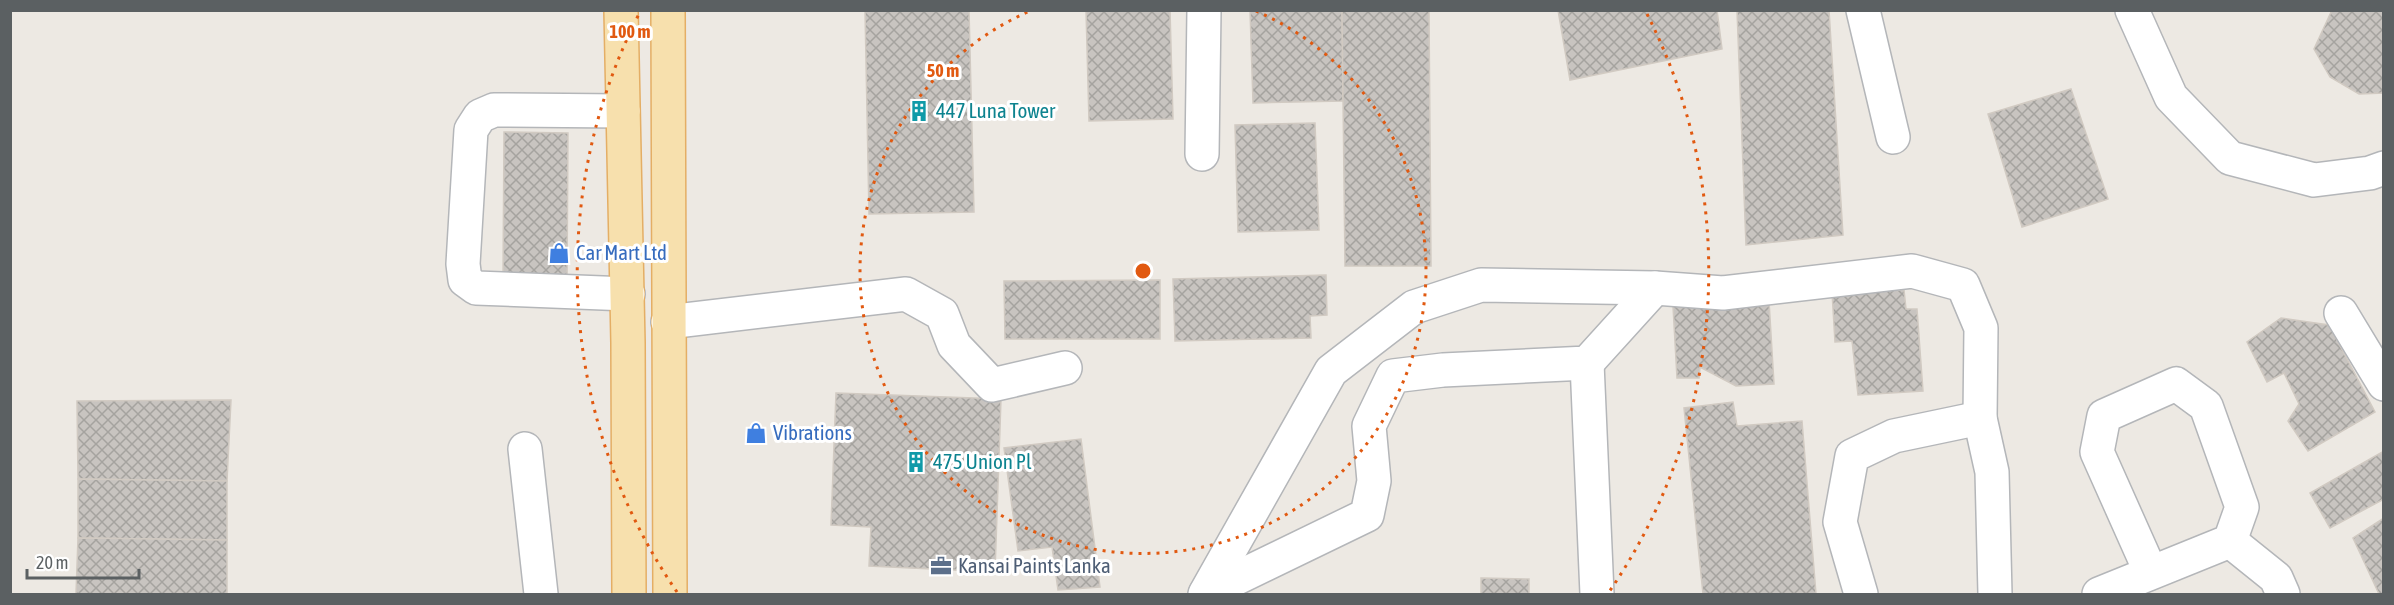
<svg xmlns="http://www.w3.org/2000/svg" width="2394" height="605" viewBox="0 0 2394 605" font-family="'Asap Condensed',sans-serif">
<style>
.building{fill:url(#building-cross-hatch);stroke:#d1cac2;stroke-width:1.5}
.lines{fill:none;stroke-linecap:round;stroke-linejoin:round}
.minor-casing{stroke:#b4b6b9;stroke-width:36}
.major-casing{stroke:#e4ae65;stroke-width:36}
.minor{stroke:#fff;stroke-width:33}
.major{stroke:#f7e0ad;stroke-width:33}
.ring{fill:none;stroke:#e15910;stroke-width:3;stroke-dasharray:3 6}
.labels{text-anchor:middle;stroke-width:6;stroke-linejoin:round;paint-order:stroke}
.culture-label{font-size:21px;fill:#0d838f;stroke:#fff;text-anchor:start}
.shop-label{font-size:21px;fill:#366cbe;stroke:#fff;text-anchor:start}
.service-label{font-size:21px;fill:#4e5e75;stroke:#fff;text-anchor:start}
.centre{fill:#e15910;stroke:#fff;stroke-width:3}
.ring-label{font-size:18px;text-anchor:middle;font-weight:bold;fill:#e15910;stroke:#fff;stroke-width:6;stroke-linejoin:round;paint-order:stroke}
</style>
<defs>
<pattern id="building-cross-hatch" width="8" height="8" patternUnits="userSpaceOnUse" patternTransform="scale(1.5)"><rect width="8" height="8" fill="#c8c4c0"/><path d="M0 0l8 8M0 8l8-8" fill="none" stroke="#a5a39f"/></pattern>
</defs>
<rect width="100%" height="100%" fill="#ede9e3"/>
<!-- building -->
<g class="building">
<polygon points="865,10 969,10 974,212 869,214"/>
<polygon points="1086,10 1170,10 1173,119 1089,121"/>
<polygon points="1250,10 1342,10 1343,101 1253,103"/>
<polygon points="1342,10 1429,10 1431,266 1345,266"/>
<polygon points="1558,10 1717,10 1722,49 1570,80"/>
<polygon points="1737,10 1829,10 1843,235 1746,245"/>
<polygon points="2332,10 2384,10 2384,93 2359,94 2330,77 2314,49"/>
<polygon points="2071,89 2108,199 2022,227 1988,114"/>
<polygon points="1315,123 1319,230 1238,232 1235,125"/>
<polygon points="504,132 568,133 567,282 503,281"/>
<polygon points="1326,275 1327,315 1310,316 1311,338 1175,341 1173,279"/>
<polygon points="1160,280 1160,339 1005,339 1004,281"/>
<polygon points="1904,290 1906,309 1917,309 1923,391 1858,395 1852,341 1835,342 1832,292"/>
<polygon points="1769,301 1774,384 1736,386 1700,367 1699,378 1677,378 1673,306"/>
<polygon points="2281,318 2329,325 2375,412 2308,451 2288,421 2299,404 2284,373 2267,382 2247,342"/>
<polygon points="836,393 1001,399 995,572 869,566 871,527 831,525"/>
<polygon points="231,400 227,481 78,479 77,401"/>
<polygon points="1733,402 1737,426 1802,421 1816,594 1703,594 1684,408"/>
<polygon points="1081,439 1100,587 1058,590 1052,547 1018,551 1004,448"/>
<polygon points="2384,451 2384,499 2330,528 2310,493"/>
<polygon points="78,479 227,481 227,540 78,538"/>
<polygon points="2384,518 2384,594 2379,594 2353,538"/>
<polygon points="78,538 227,540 227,594 76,594"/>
<polygon points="1481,578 1529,579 1529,594 1481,594"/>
</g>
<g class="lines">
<defs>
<g id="minor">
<polyline points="1863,10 1893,137"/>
<polyline points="2132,10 2171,97 2230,158 2314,180 2370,173 2384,168"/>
<polyline points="623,111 494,110 480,116 471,130 463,264 465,280 476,288 628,294"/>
<polyline points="1202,154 1204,10"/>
<polyline points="2341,313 2384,384"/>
<polyline points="668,322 906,294 942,314 954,345 992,385 1065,368"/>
<polyline points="1587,363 1597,594"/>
<polyline points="525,449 541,594"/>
<polyline points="2230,541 2276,578 2283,594"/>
<polyline points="1206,593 1367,515 1374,481 1369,426 1393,376 1443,370 1587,363 1655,288"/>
<polyline points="1205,594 1331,371 1414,307 1481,285 1655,288 1723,293 1912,271 1963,285 1981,328 1980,418 1992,472 1995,594"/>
<polyline points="1861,594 1840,522 1852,456 1894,436 1980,418"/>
<polyline points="2099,594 2230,541 2242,507 2206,406 2176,384 2104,416 2097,452 2151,573"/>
</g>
<g id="major">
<polyline points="621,10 628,343 629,594"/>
<polyline points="668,10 670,594"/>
</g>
</defs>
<!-- minor casing -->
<use href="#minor" class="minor-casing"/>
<!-- major casing -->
<use href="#major" class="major-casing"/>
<!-- minor -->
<use href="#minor" class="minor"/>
<!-- major -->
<use href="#major" class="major"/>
</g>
<!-- distance rings -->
<g class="ring">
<path d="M1256 11A283 283 0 1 1 1030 11"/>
<path d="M677 592A566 566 0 0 1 639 14M1647 14A566 566 0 0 1 1609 592"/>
</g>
<!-- icons -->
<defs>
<symbol id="building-bare" viewBox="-9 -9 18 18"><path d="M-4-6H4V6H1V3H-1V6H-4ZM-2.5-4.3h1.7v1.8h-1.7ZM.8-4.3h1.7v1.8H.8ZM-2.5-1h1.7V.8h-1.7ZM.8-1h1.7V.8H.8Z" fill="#0f9aa8" stroke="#fff" stroke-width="2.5" paint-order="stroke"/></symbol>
<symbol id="shop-bare" viewBox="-9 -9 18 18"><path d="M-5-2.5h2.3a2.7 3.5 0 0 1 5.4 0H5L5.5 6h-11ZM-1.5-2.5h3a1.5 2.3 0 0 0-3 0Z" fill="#3f7fe0" stroke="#fff" stroke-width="2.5" paint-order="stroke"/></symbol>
<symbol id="office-bare" viewBox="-9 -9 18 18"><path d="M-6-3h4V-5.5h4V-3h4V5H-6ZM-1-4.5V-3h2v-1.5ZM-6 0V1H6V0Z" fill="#5c6f8a" stroke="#fff" stroke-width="2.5" paint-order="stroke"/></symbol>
</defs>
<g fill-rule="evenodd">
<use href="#building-bare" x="904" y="96" width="30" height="30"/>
<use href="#shop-bare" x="544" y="238" width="30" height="30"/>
<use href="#shop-bare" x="741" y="418" width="30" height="30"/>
<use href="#building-bare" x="901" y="447" width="30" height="30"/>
<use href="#office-bare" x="926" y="551" width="30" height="30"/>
</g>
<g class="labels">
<!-- culture labels -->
<g class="culture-label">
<text x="936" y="118">447 Luna Tower</text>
<text x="933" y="469">475 Union Pl</text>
</g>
<!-- shop labels -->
<g class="shop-label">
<text x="576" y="260">Car Mart Ltd</text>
<text x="773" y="440">Vibrations</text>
</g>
<!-- service labels -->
<g class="service-label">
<text x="958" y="573">Kansai Paints Lanka</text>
</g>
</g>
<circle cx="1143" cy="271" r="9" class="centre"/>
<g class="ring-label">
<text x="630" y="38">100 m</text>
<text x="943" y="77">50 m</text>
</g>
<!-- border -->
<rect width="2394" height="605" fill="none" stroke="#5b6062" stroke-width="24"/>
<!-- scale -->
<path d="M27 569v9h112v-9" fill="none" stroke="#5b6062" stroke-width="3"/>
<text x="36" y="569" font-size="18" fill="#5b6062" stroke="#ffffff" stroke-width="4.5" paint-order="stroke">20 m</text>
</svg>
